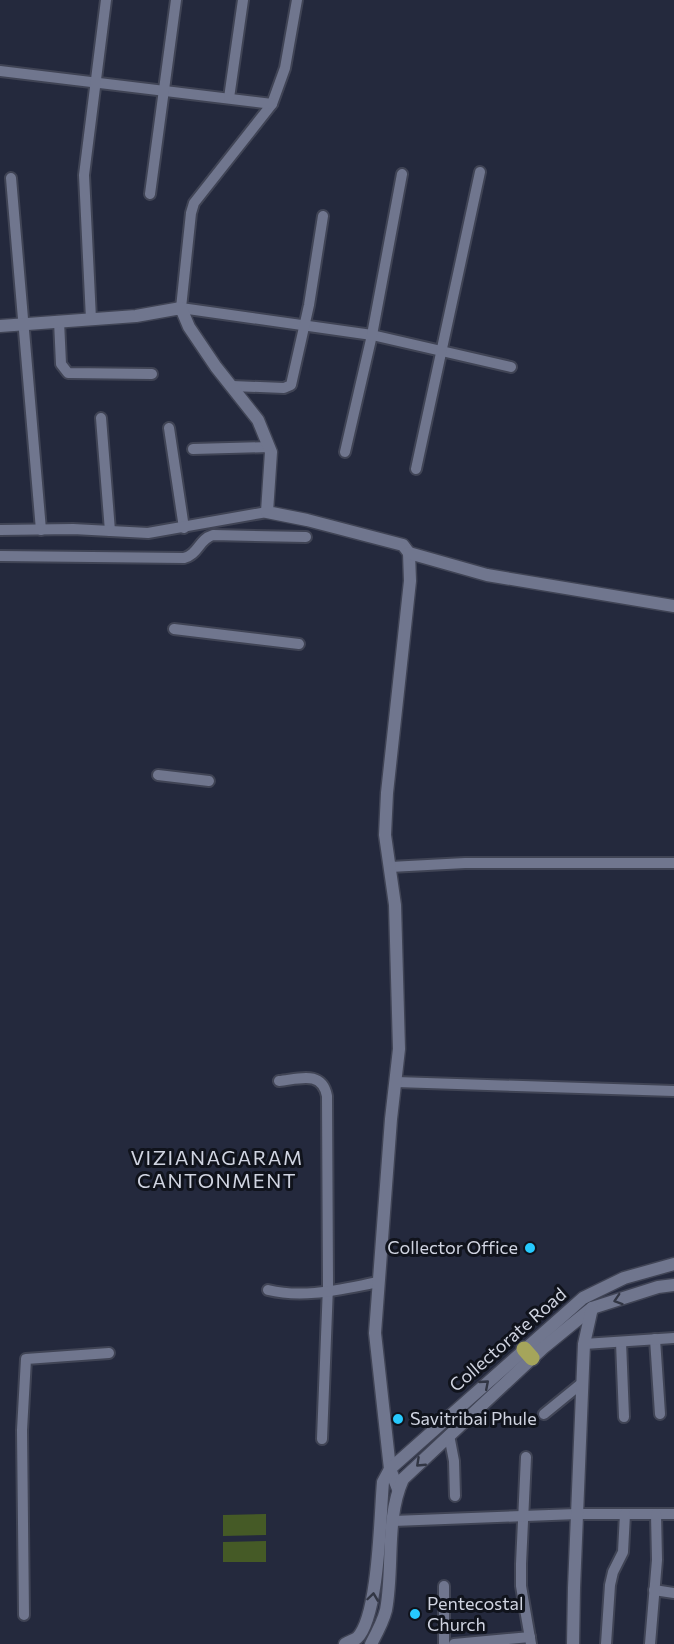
<svg xmlns="http://www.w3.org/2000/svg" width="674" height="1644" viewBox="0 0 674 1644" font-family="Commissioner,sans-serif">
<style>
.green{fill:#455a26}
.lines{fill:none;stroke-linecap:round;stroke-linejoin:round}
.minor-casing{stroke:#404455;stroke-width:14}
.tertiary-casing{stroke:#404455;stroke-width:15}
.primary-casing{stroke:#404455;stroke-width:18}
.minor{stroke:#70768e;stroke-width:10}
.tertiary{stroke:#70768e;stroke-width:12}
.primary{stroke:#a5a55b;stroke-width:15}
.oneway{stroke:#323644}
.poi-dot{fill:#26c9fe;stroke:#10131c;stroke-width:2}
.labels{text-anchor:middle;stroke-width:6;stroke-linejoin:round;paint-order:stroke}
.poi-label{font-size:18px;fill:#d0d4e1;stroke:#10131c;text-anchor:start}
.street-label{font-size:18px;fill:#d0d4e1;stroke:#10131c}
.neighbourhood-label{font-size:20px;letter-spacing:1.5px;fill:#d0d4e1;stroke:#10131c}
</style>
<rect width="100%" height="100%" fill="#24293d"/>
<!-- green -->
<g class="green">
<polygon points="266,1514 266,1535 223,1536 223,1515"/>
<polygon points="266,1541 266,1562 223,1562 223,1542"/>
</g>
<g class="lines">
<defs>
<g id="minor">
<polyline points="297,0 285,68 272,104 194,203 191,213 181,308 372,335 511,367"/>
<polyline points="0,71 272,104"/>
<polyline points="229,98 243,0"/>
<polyline points="11,178 41,530"/>
<polyline points="150,194 176,0"/>
<polyline points="91,319 84,175 106,0"/>
<polyline points="59,321 61,364 68,373 152,374"/>
<polyline points="232,386 284,388 291,385 309,305 323,216"/>
<polyline points="101,418 110,531"/>
<polyline points="169,428 184,528"/>
<polyline points="193,449 269,447"/>
<polyline points="345,452 372,335 402,174"/>
<polyline points="416,469 480,172"/>
<polyline points="0,530 73,529 148,533 267,512"/>
<path d="M0,556L184,558C198,555 199,539 213,535L306,537"/>
<polyline points="174,629 299,644"/>
<polyline points="158,775 209,781"/>
<polyline points="390,867 465,863 674,863"/>
<path d="M279,1081C299,1079 322,1070 327,1096L328,1286L322,1439"/>
<polyline points="396,1082 674,1091"/>
<path d="M268,1290C305,1299 341,1289 379,1282"/>
<polyline points="655,1339 660,1414"/>
<polyline points="621,1342 624,1417"/>
<polyline points="584,1344 674,1338"/>
<polyline points="544,1414 582,1383"/>
<polyline points="449,1435 454,1461 455,1496"/>
<polyline points="526,1457 521,1564 521,1586 531,1644"/>
<polyline points="393,1521 577,1514 674,1514"/>
<polyline points="444,1586 444,1644"/>
<polyline points="654,1590 674,1593"/>
<polyline points="24,1615 22,1430 26,1359 109,1353"/>
<polyline points="454,1644 530,1637"/>
<polyline points="606,1644 610,1585 613,1572 623,1552 625,1514"/>
<polyline points="650,1644 657,1560 656,1514"/>
</g>
<g id="tertiary">
<polyline points="0,326 136,316 181,308 189,327 216,367 258,420 271,452 267,512 307,520 403,545 409,553 410,581 387,793 385,835 395,905 399,1049 391,1119 375,1333 390,1469 398,1489"/>
<polyline points="409,553 487,575 674,606"/>
<path d="M345,1644C348,1642 354,1640 357,1638C379,1617 380,1514 383,1482L390,1469L583,1298L624,1278L674,1264"/>
<path d="M371,1644C377,1633 383,1622 386,1610C394,1567 385,1519 403,1479L543,1348L592,1308L658,1287L674,1285"/>
<polyline points="573,1644 574,1588 584,1344 592,1308"/>
</g>
<polyline id="primary" points="524,1349 532,1358"/>
</defs>
<!-- minor casing -->
<use href="#minor" class="minor-casing"/>
<!-- tertiary casing -->
<use href="#tertiary" class="tertiary-casing"/>
<!-- primary casing -->
<use href="#primary" class="primary-casing"/>
<!-- minor -->
<use href="#minor" class="minor"/>
<!-- tertiary -->
<use href="#tertiary" class="tertiary"/>
<!-- primary -->
<use href="#primary" class="primary"/>
</g>
<!-- one-way arrows -->
<defs><path id="oneway-chevron" d="M-2-3.5L2.5 0L-2 3.5" fill="none" stroke-width="1.6" stroke-linecap="round" stroke-linejoin="round" transform="scale(1.5)"/></defs>
<g class="oneway">
<use href="#oneway-chevron" transform="translate(618 1300) rotate(162)"/>
<use href="#oneway-chevron" transform="translate(485 1384) rotate(-41)"/>
<use href="#oneway-chevron" transform="translate(420 1463) rotate(137)"/>
<use href="#oneway-chevron" transform="translate(373 1597) rotate(-82)"/>
</g>
<!-- markers -->
<g class="poi-dot">
<circle cx="530" cy="1248" r="6"/>
<circle cx="398" cy="1419" r="6"/>
<circle cx="415" cy="1614" r="6"/>
</g>
<g class="labels">
<!-- poi labels -->
<g class="poi-label">
<text x="518" y="1254" text-anchor="end">Collector Office</text>
<text x="410" y="1425">Savitribai Phule</text>
<text x="427" y="1610">Pentecostal<tspan x="427" dy="21">Church</tspan></text>
</g>
<!-- street labels -->
<g class="street-label">
<text transform="translate(508 1340) rotate(-41)" y="6">Collectorate Road</text>
</g>
<!-- neighbourhood labels -->
<g class="neighbourhood-label">
<text x="217" y="1165">VIZIANAGARAM<tspan x="217" dy="23">CANTONMENT</tspan></text>
</g>
</g>
</svg>
